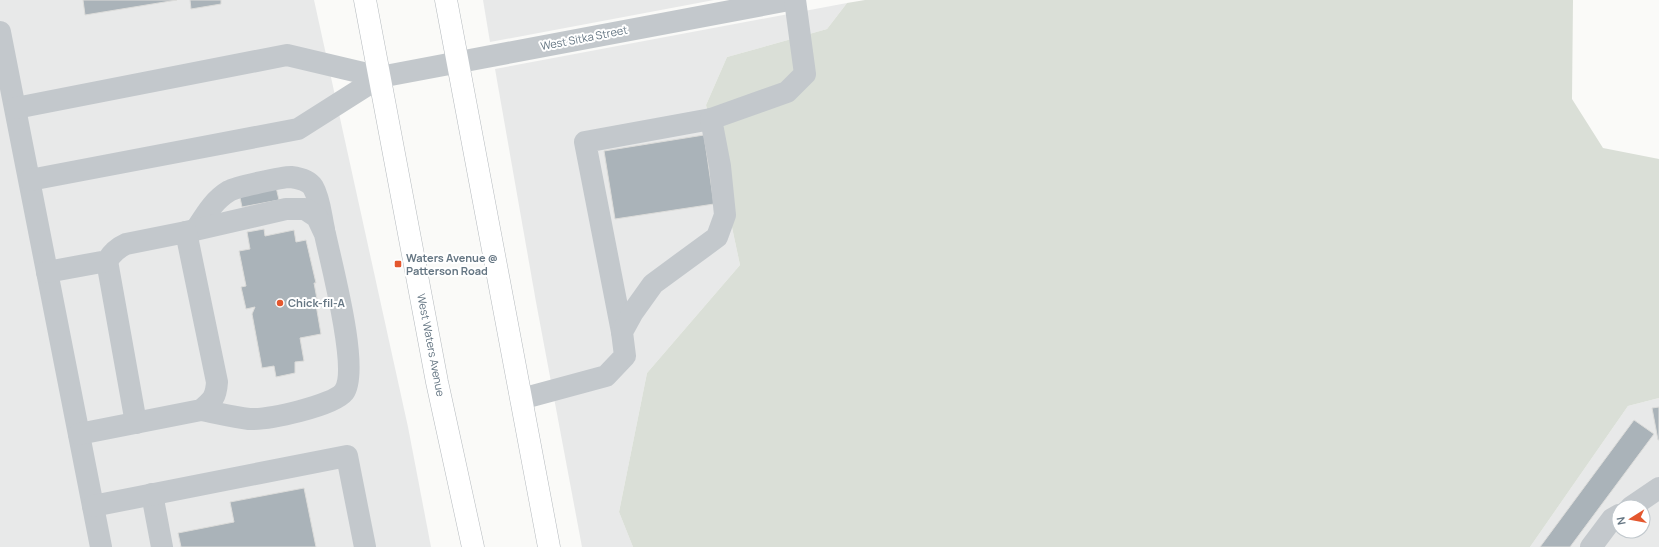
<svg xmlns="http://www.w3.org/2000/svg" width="1659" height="547" viewBox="0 0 1659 547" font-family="Manrope,sans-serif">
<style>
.built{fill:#e8e9e9;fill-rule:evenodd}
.green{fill:#dadfd7}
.building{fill:#aab3b9;stroke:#dcdcda}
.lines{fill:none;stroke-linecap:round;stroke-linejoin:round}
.major-casing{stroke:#b5babe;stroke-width:23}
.minor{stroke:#c3c8cc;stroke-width:22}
.major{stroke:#fff;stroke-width:22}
.poi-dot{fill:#e4572e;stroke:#fff;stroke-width:1.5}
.labels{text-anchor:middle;stroke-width:4;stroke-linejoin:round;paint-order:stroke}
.street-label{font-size:11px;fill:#657683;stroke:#fff}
.poi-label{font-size:11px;font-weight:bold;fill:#657683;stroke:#fff;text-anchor:start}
</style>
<rect width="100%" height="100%" fill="#fafaf8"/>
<!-- built -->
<g class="built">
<polygon points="0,0 314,0 408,427 431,547 0,547"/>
<polygon points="483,0 714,0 490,42"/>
<polygon points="847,3 827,29 727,57 706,105 740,265 647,373 619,512 633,547 582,547 536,302 495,69"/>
<path d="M1659,398V547H1530L1628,406ZM1619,507H1643V531H1619Z"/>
</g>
<!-- green -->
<polygon class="green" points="865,0 1573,0 1572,99 1603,148 1659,159 1659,398 1628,406 1530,547 633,547 619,512 647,373 740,265 706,105 727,57 827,29 847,3"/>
<!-- building -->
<g class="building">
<polygon points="83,0 177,0 85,15"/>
<polygon points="190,0 221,0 221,4 191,9"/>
<polygon points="704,135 714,204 615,219 604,151"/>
<polygon points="276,187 279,200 242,207 239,193"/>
<polygon points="264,229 265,236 294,230 296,242 306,240 316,283 314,283 317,299 315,299 321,334 300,338 304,361 295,362 295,373 276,377 274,366 262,368 252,314 255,307 246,309 241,287 246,286 239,251 250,249 247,232"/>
<polygon points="1659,407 1659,440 1658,440 1652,408"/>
<polygon points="1634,420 1654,434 1570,547 1540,547"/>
<polygon points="304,488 316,547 181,547 178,533 234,522 230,502"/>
</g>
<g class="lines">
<defs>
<g id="major">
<polyline points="365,0 437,382 473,547"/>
<polyline points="446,0 549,547"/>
</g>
</defs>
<!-- major casing -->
<use href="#major" class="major-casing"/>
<!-- minor -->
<g class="minor">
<polyline points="0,32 101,547"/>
<polyline points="16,108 287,55 380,77"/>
<polyline points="30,180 298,129 380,77 789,0"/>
<path d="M197,228C206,214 214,200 229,191C236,187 282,177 291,177C299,178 309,181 313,187C320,199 321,216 324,229"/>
<path d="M186,232L286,209H305L317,217L325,234C331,263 360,370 344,392C333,406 268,420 249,419C233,417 217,413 201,410"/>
<polyline points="107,261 136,423"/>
<path d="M47,272L107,261C112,253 117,248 126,244L186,232L217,382C216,397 213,400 201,410L79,434"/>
<polyline points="622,332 585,142 711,119"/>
<polyline points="521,399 606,376 625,356 622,332 633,312 653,284 717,237 725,215 720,166 711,119 787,92 805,74 795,0"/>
<polyline points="152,494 162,547"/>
<polyline points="93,506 347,456 365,547"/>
<polyline points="1631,507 1659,488"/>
<polyline points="1591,547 1612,519 1619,515"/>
</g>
<!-- major -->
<use href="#major" class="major"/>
</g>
<!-- markers -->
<g class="poi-dot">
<rect x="394" y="260" width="8" height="8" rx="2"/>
<circle cx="280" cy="303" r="4"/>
</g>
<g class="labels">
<!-- street labels -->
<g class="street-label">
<text transform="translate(584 38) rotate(-11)" y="4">West Sitka Street</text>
<text transform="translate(431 345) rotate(79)" y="4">West Waters Avenue</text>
</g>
<!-- poi labels -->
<g class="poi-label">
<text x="406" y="262">Waters Avenue @<tspan x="406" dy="13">Patterson Road</tspan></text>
<text x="288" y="307">Chick-fil-A</text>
</g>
</g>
<!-- north arrow -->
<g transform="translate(1631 519) rotate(259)"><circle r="19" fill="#ffffff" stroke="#c1c8cd"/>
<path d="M0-3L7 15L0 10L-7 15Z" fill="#e4572e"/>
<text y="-6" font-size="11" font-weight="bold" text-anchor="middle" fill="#657683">N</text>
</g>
</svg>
